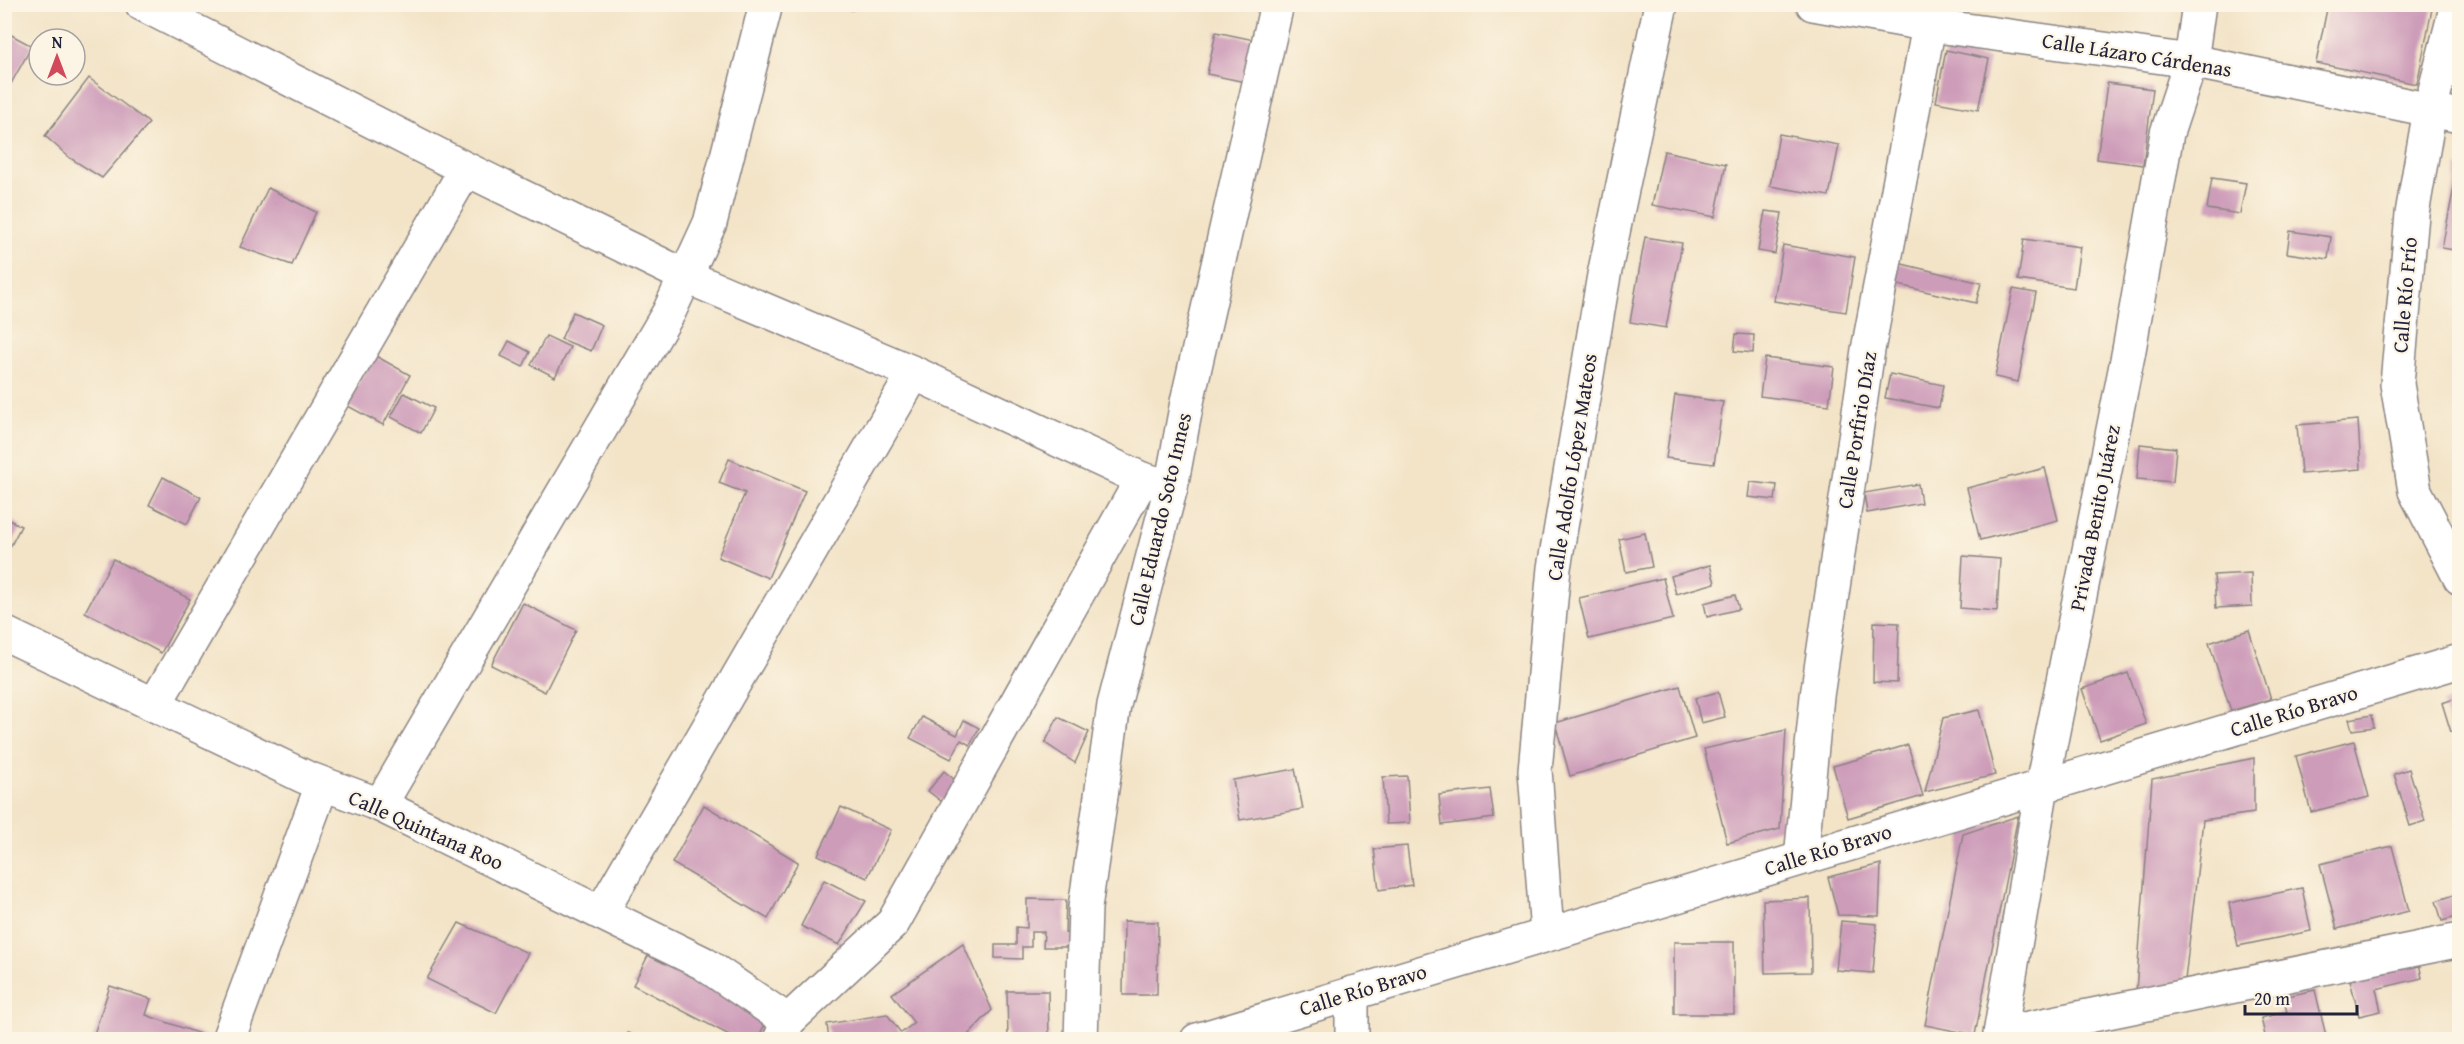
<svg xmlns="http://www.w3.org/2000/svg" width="2464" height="1044" viewBox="0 0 2464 1044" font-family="'Gentium Book Plus',serif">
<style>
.building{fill:#cd9cb9}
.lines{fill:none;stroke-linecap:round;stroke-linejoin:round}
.street-casing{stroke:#8a8382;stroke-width:36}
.street{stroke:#fff;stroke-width:33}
.labels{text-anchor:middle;stroke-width:4.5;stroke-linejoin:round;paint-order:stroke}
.street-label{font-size:21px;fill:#22223b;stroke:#fcf5e5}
</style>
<rect width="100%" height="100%" fill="#fcf5e5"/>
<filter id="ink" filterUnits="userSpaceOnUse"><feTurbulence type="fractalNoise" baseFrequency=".0167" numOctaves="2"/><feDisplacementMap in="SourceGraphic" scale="12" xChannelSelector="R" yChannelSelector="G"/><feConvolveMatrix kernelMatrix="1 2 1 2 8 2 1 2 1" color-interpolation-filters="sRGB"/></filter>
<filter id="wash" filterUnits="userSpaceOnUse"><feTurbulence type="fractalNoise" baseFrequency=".008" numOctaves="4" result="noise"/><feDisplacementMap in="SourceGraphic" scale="24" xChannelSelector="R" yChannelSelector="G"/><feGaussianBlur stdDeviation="1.35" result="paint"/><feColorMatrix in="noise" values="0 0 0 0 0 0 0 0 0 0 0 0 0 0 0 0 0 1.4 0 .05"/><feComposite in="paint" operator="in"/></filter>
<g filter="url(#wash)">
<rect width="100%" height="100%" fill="#f3e4c8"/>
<g id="blocks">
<!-- building -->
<g class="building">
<polygon points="829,4 853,4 852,10"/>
<polygon points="2328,4 2433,4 2417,84 2316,63"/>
<polygon points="4,31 32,46 4,96"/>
<polygon points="1216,32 1259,41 1250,83 1207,74"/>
<polygon points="1946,50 1989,59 1978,110 1936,102"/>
<polygon points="89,78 149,123 102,178 70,158 45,136"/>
<polygon points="2107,83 2153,89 2143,165 2097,159"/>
<polygon points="1779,134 1839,145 1829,196 1770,186"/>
<polygon points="1664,151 1726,164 1715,217 1652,205"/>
<polygon points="2458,167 2460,168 2460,251 2442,248"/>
<polygon points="2212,178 2246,183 2240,214 2207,209"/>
<polygon points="268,188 316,212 292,265 240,247"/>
<polygon points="1765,211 1782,213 1775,254 1758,251"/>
<polygon points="2290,231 2331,237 2328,259 2287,253"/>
<polygon points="1645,237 1682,243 1666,328 1630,322"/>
<polygon points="2024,239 2080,247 2074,288 2018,280"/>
<polygon points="1783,245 1855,257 1846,312 1774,301"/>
<polygon points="1898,263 1981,283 1976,303 1894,284"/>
<polygon points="2013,289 2036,293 2018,382 1995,377"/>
<polygon points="573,312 602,325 591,351 561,339"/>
<polygon points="1736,334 1754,335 1753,353 1734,351"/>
<polygon points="546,336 570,347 555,377 531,365"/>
<polygon points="509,341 530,352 523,367 501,356"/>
<polygon points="374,355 410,375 383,425 346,405"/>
<polygon points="1765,358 1834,367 1829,405 1760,396"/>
<polygon points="1890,374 1943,385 1939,408 1885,398"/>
<polygon points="404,393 434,408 421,433 391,417"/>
<polygon points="1675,395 1723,402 1714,464 1666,458"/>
<polygon points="2358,420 2361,469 2301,474 2297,425"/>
<polygon points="2140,444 2176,448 2173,482 2137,479"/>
<polygon points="729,459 805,491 768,578 718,557 745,493 719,483"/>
<polygon points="2045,468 2058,520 1980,540 1967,488"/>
<polygon points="163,477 201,497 187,524 149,505"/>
<polygon points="1750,482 1777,485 1775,500 1748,497"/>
<polygon points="1918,484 1921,503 1867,513 1864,493"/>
<polygon points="4,517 21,526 7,553 4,552"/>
<polygon points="1645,533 1652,567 1626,572 1619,539"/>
<polygon points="1963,556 2000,559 1997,611 1960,608"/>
<polygon points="113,559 190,599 161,653 85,612"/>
<polygon points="1710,565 1715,583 1676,594 1671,576"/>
<polygon points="2251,573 2252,606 2216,608 2214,575"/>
<polygon points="1663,578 1673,619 1589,639 1579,598"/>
<polygon points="1735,595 1739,609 1707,617 1704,603"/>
<polygon points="523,603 576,630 545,692 491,665"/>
<polygon points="1874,622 1899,623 1897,683 1873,682"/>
<polygon points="2249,630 2271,699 2231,711 2209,643"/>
<polygon points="2128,673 2146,724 2100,740 2082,689"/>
<polygon points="1680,686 1695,738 1570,776 1555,723"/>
<polygon points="1718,692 1725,717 1701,723 1695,698"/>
<polygon points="2460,697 2460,729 2451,732 2442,703"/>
<polygon points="1979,710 1995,775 1925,792 1943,718"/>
<polygon points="2372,715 2374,727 2352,730 2349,719"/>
<polygon points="922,717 957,735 964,720 979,728 970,745 961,740 951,759 910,738"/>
<polygon points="1058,717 1089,732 1075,763 1045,743"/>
<polygon points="1786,730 1780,829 1727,843 1704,749"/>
<polygon points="2354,741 2369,797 2311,812 2296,756"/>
<polygon points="1908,745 1923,796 1848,818 1833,766"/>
<polygon points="2254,758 2254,813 2203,820 2185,980 2136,991 2152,779"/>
<polygon points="1295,769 1303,809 1240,820 1233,780"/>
<polygon points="2409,769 2425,821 2410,826 2394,774"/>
<polygon points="944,771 967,790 951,809 928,791"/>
<polygon points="1407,776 1410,823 1386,824 1383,777"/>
<polygon points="1490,789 1494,818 1442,825 1439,795"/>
<polygon points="704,805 798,862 768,919 672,863"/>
<polygon points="841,807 891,830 867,878 818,855"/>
<polygon points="2018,816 1975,1035 1925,1025 1963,834"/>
<polygon points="1407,846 1412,885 1379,890 1374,849"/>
<polygon points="2392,846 2409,911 2337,929 2320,864"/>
<polygon points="1881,864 1879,916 1838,915 1828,877"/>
<polygon points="824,880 866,901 839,945 801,926"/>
<polygon points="2302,888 2311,931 2238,946 2229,903"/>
<polygon points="2460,893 2460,916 2442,921 2436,901"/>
<polygon points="1810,898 1811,972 1765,973 1763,900"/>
<polygon points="1027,899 1066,900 1065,933 1075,934 1074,947 1043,947 1044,932 1031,932 1031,947 1022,947 1022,959 995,958 995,945 1016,945 1016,927 1027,928"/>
<polygon points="1124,921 1158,922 1157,995 1123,995"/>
<polygon points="1841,921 1877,924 1873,973 1836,970"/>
<polygon points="459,923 528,953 496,1013 427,979"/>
<rect x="1674" y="942" width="60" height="72"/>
<polygon points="963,944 992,1010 963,1040 829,1040 827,1024 887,1014 901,1033 914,1023 892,994"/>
<polygon points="649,954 769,1016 757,1040 739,1040 633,985"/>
<polygon points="2419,963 2422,978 2376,989 2381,1011 2359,1016 2350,980"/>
<polygon points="110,986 151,999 146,1015 217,1040 92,1040"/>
<polygon points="2315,990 2327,1040 2266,1040 2261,1018 2287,1012 2283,997"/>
<polygon points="1007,991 1048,991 1049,1040 1008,1040"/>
<polygon points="628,1033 645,1039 645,1040 626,1040"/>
</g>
</g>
</g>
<g filter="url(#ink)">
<use href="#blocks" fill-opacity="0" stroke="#8a8382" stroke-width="1.5"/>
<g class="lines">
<defs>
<g id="street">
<polyline points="142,4 466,169 685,276 914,373 1142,479 1171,487"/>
<polyline points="1813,4 1930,25 2191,61 2460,116"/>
<polyline points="2199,4 2191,61 2167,133 2129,350 2042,786 2000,1034 2460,940"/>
<polyline points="2457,4 2430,110 2412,214 2397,384 2415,491 2460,578"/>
<polyline points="4,633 305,777 380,805 703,963 788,1021"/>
<polyline points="155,704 466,169"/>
<polyline points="380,805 669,312 710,223 766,4"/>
<polyline points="1801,858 1817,696 1868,350 1933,4"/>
<polyline points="601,913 914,373"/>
<polyline points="1547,934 1535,770 1554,568 1604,275 1661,4"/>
<polyline points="1352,993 1352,1040"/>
<polyline points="228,1040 322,785"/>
<polyline points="780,1040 788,1021 893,923 1142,479"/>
<polyline points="1081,1040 1085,908 1114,705 1171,487 1187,402 1277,4"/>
<polyline points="1197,1040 2460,661"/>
</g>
</defs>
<!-- street casing -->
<use href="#street" class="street-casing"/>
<!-- street -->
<use href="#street" class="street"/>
</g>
</g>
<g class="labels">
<!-- street labels -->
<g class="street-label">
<text transform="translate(2137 55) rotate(9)" y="7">Calle Lázaro Cárdenas</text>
<text transform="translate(2405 295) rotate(-85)" y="7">Calle Río Frío</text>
<text transform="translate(1857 430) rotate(-81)" y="7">Calle Porfirio Díaz</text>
<text transform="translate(1572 467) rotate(-81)" y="7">Calle Adolfo López Mateos</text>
<text transform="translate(2095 518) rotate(-79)" y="7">Privada Benito Juárez</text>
<text transform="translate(1160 519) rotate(-77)" y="7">Calle Eduardo Soto Innes</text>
<text transform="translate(2294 711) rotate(-17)" y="7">Calle Río Bravo</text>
<text transform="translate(426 830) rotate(24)" y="7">Calle Quintana Roo</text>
<text transform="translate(1828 850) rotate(-17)" y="7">Calle Río Bravo</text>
<text transform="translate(1363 990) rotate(-17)" y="7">Calle Río Bravo</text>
</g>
</g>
<!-- margin -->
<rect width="2464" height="1044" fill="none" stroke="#fcf5e5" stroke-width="24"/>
<!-- north arrow -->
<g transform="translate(57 57)"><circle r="28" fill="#fcf5e5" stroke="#a5a1a1" stroke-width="1.5"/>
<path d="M0-4.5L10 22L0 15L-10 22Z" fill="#d1495b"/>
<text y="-9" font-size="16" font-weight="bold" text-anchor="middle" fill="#22223b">N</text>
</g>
<!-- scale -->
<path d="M2245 1005v9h112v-9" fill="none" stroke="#22223b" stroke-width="3"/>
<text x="2254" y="1005" font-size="18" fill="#22223b" stroke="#fcf5e5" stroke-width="4.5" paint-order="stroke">20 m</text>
</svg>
